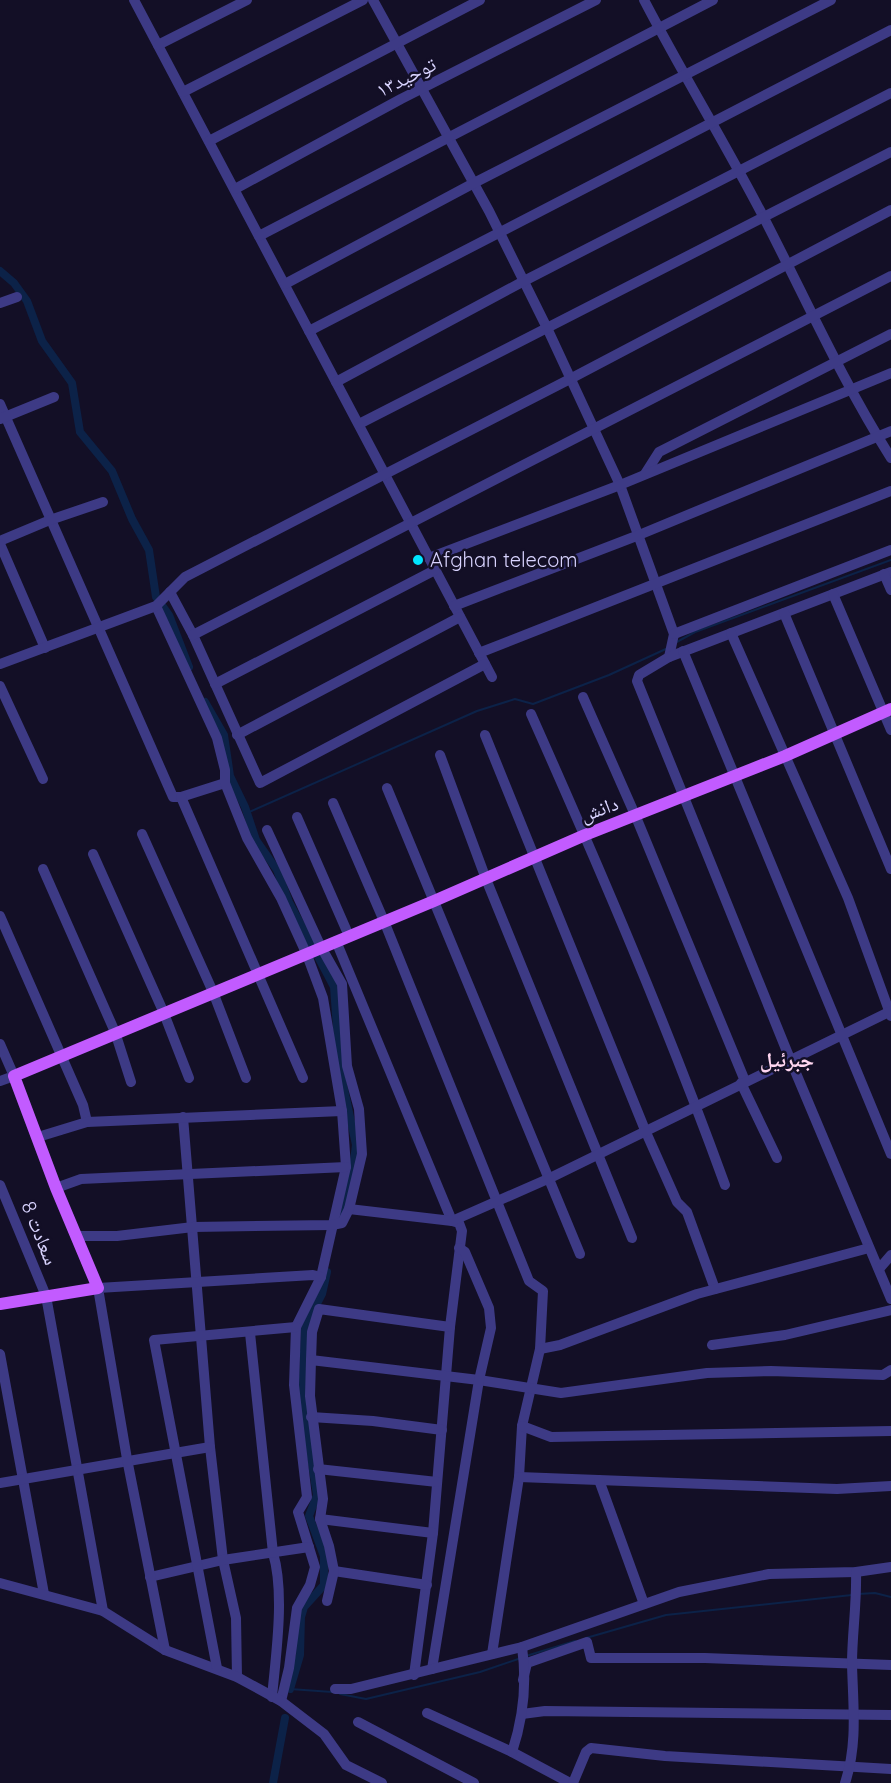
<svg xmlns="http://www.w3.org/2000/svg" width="891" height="1783" viewBox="0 0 891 1783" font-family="Quicksand,'Noto Naskh Arabic',sans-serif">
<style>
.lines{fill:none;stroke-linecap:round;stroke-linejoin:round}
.stream{stroke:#0c2248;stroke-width:2}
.canal{stroke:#0c2248;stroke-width:8}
.minor{stroke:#3d3a85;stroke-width:10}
.major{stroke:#c25bff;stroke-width:12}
.poi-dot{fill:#00e5ff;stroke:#130f26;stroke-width:2}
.labels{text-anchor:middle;stroke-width:5;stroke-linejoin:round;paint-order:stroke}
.street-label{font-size:20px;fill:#d9d4ff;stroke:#130f26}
.poi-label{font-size:20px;fill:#d9d4ff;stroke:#130f26;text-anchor:start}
.neighbourhood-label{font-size:21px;font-weight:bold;fill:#ffd6f0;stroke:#130f26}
</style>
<rect width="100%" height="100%" fill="#130f26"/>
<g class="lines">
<!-- stream -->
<g class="stream">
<polyline points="675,643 695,632 891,560"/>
<polyline points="247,813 477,711 515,699 533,704 609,675 668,648"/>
<polyline points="858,1594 875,1593 891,1597"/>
<polyline points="586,1638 666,1615 852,1595"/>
<polyline points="526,1656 575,1641"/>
<polyline points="290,1689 332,1692"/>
<polyline points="340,1694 366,1699 480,1672 521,1658"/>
</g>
<!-- canal -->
<g class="canal">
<polyline points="0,271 14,283 27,301 42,341 72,383 80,432 112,471 132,519 149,550 156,597 169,615 189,667"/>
<polyline points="205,702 224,735 230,776 245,807 256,840 277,870 289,902 334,987 340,1070 356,1145 352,1175 339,1217"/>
<polyline points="290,1689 300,1655 301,1617 304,1607 324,1585 324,1556 309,1516 317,1495 302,1402 305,1327 322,1294 327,1272"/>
<polyline points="273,1783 285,1718"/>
</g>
<!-- minor -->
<g class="minor">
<polyline points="134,0 492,677"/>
<polyline points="373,0 489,211 548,330 620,485 674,634 669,657"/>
<path d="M644,0C682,73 725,143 763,216C805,297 842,381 891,458"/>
<polyline points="158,45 247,0"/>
<polyline points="183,92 363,0"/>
<polyline points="209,141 480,0"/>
<polyline points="235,189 401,99 596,0"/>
<polyline points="259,236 713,0"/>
<polyline points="285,284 474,183 831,0"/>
<polyline points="0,303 17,297"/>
<polyline points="309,331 891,30"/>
<polyline points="336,382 524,281 891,93"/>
<polyline points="0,404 173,797 181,797 225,783"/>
<polyline points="0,419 54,397"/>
<polyline points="359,424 891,152"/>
<polyline points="645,474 659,452 891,334"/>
<polyline points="0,541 50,520 103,502"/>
<polyline points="0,544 45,648"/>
<polyline points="429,558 620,485 891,373"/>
<polyline points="891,572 669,657 639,675 637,681 790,1059 891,1299"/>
<polyline points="884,574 891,590"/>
<polyline points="170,592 193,635 260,783 485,664"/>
<polyline points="833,594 891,730"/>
<polyline points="156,606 217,738 225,770 225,783 247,838 281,898 307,955 323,998 342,1111 346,1167 321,1277 296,1327 294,1385 307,1497 298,1512 315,1567 310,1585 297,1608 289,1668 281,1701"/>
<polyline points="454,606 639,535 891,431"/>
<polyline points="784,613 891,869"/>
<polyline points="731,633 848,898 891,1016"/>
<polyline points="674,634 891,550"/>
<polyline points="193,635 891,276"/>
<polyline points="683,651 891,1154"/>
<polyline points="479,653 891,491"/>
<polyline points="0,664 156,606 185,577 570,379 891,210"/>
<polyline points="215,684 435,570"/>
<polyline points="0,686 43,779"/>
<polyline points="583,697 636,817 745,1081"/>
<path d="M531,714C600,869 667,1025 725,1185"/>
<polyline points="237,735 460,617"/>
<polyline points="485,735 645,1130 677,1202 687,1212 715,1289"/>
<polyline points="440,755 486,879 632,1238"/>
<polyline points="387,788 580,1254"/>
<polyline points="181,797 303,1078"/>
<polyline points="333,803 384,921 529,1281 543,1291 540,1349 522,1426 519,1477 492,1654"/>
<polyline points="297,817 349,936"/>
<polyline points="142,834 213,992 246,1078"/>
<polyline points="93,854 163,1011 189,1078"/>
<polyline points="43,869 115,1032 131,1082"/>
<polyline points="0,916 83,1105 87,1122"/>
<polyline points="336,941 452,1221 459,1223 462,1231 450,1327 433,1533 414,1675"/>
<polyline points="0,1044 14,1076 0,1081"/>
<polyline points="741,1083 777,1158"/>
<polyline points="183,1117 210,1447 223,1560 236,1618 237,1677"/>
<polyline points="38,1137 87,1122 342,1111"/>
<polyline points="0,1185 46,1296 103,1611"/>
<polyline points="56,1188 81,1179 346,1167"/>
<polyline points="349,1209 452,1221 550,1178 891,1011"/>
<polyline points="78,1236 117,1236 193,1227 332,1225 342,1223 349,1209 362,1154 359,1109 347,1066 342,984 321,947 267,830"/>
<polyline points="879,1269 891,1255"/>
<path d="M250,1333L273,1553C285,1593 276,1654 272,1697"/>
<polyline points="712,1345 785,1335 891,1310"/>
<polyline points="540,1349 560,1345 697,1294 869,1248"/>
<polyline points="0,1354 44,1594"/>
<polyline points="311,1360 312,1332 319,1309 450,1327"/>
<polyline points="311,1417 373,1421 442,1430"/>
<polyline points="522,1426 551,1437 891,1431"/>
<polyline points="318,1469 437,1482"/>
<polyline points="519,1477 837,1489 891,1486"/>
<polyline points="599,1480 644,1604"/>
<polyline points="0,1483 210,1447"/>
<polyline points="320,1519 433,1533"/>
<polyline points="334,1571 427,1585"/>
<polyline points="150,1577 223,1560 309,1547"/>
<polyline points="0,1583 103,1611 165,1650 237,1677 281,1701 324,1734 346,1765 382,1783"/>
<polyline points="327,1601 334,1571 329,1546 320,1519 323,1499 310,1396 311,1360 479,1380 561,1393 707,1373 771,1371 883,1375 891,1370"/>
<polyline points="165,1650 127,1459 98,1288 313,1275 321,1277"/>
<polyline points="217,1668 154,1340 296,1327"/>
<polyline points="432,1669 479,1380 491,1328 489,1308 465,1252 459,1248"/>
<polyline points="523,1680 527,1663 587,1642 591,1658 705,1658 891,1665"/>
<polyline points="335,1689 351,1689 522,1647 679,1592 769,1574 856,1572 891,1567"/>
<polyline points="427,1713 512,1752 570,1783"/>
<polyline points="522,1714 545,1711 891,1715"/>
<polyline points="358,1722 474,1783"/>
<path d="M512,1752C523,1719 527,1682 522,1647"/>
<polyline points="573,1783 586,1752 591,1748 665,1756 891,1769"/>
<path d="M845,1783C858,1744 853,1705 852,1664C852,1634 857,1603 856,1572"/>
</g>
<!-- major -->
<polyline class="major" points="0,1304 98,1288 56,1188 14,1076 434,901 585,835 785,756 891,709"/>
</g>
<!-- markers -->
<circle class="poi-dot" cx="418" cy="560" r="6"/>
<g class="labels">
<!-- street labels -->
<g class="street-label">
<text transform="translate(406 77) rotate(-27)" y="7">توحید۱۳</text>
<text transform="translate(599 809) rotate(-20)" y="7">دانش</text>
<text transform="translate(40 1233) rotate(68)" y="7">سعادت 8</text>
</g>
<!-- poi labels -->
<g class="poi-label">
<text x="430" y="567">Afghan telecom</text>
</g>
<!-- neighbourhood labels -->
<g class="neighbourhood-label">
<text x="787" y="1067">جبرئیل</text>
</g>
</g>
</svg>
